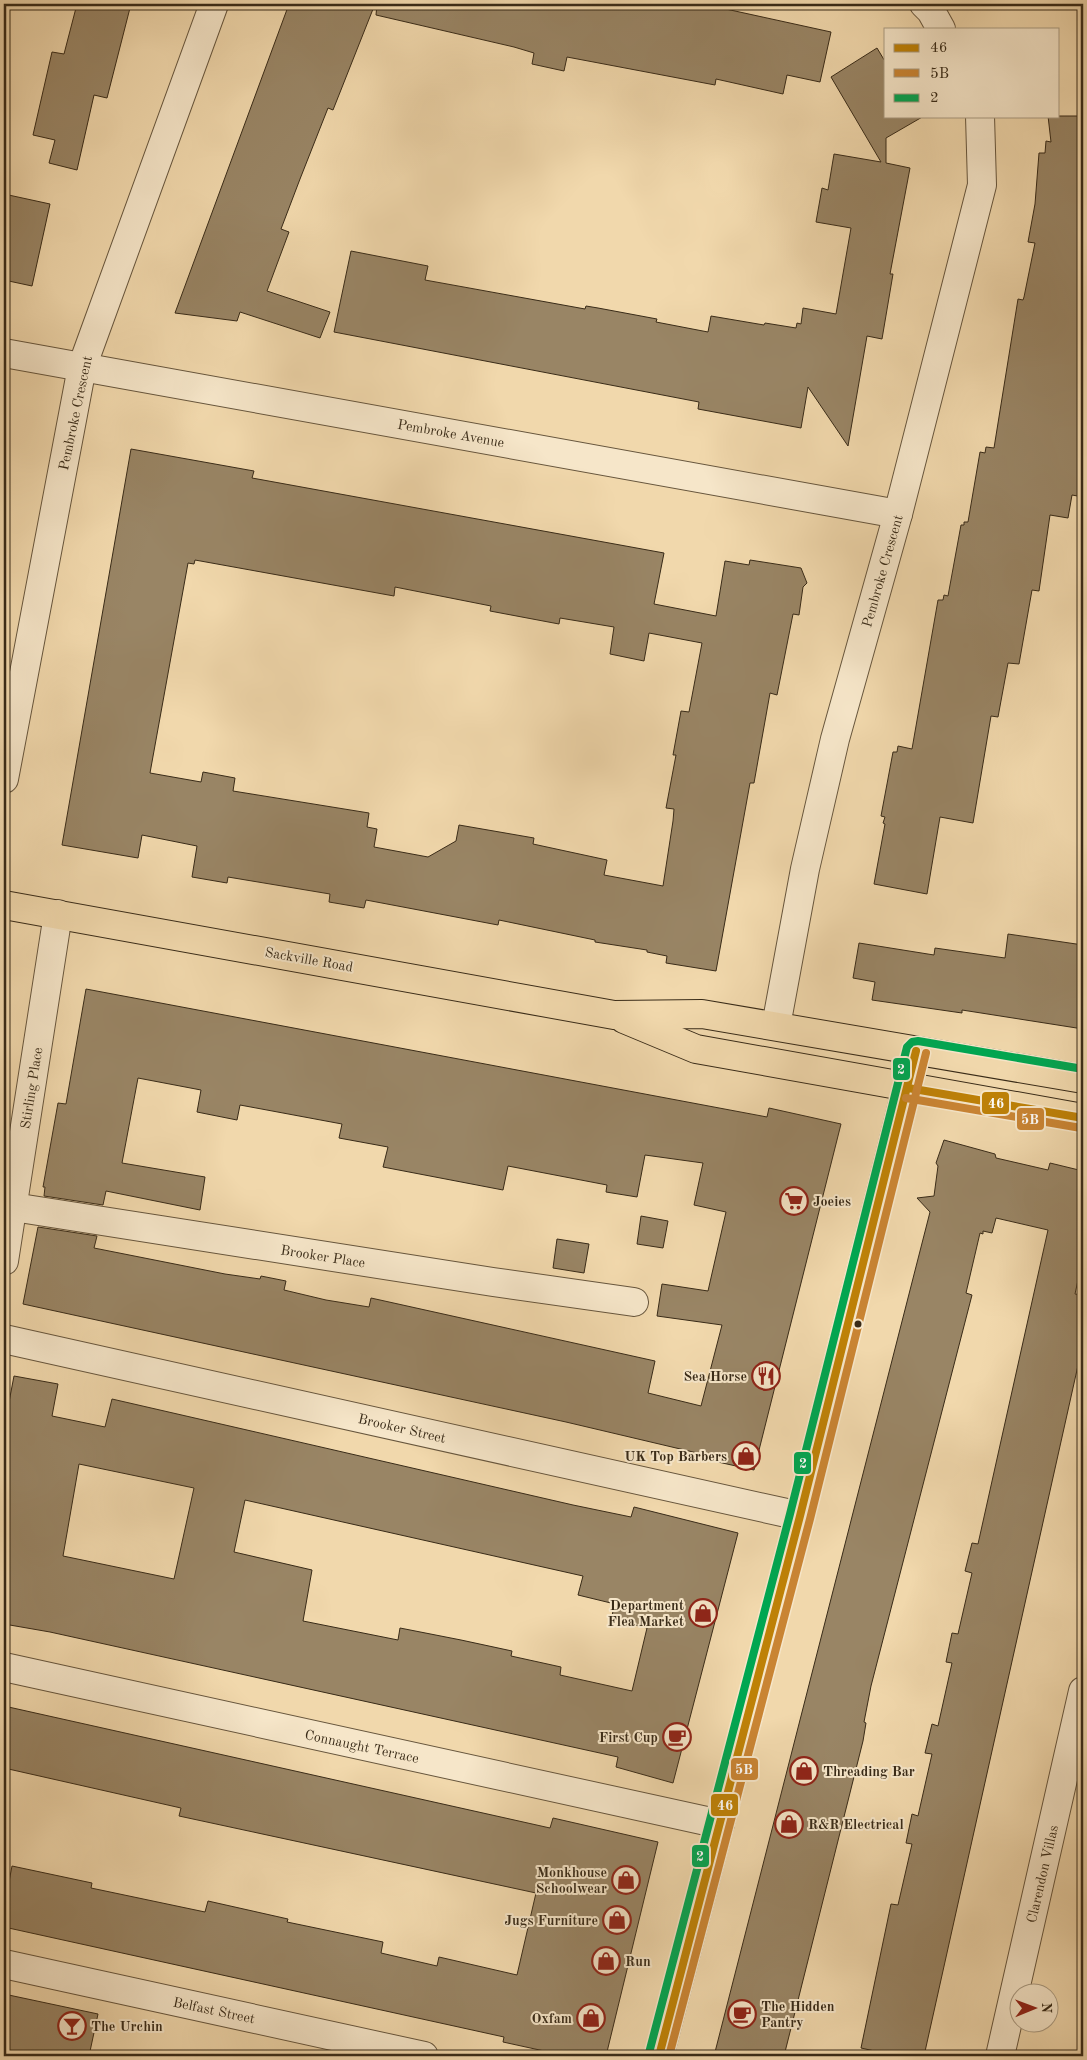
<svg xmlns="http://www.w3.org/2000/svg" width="1087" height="2060" viewBox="0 0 1087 2060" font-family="'Old Standard TT',serif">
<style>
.building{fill:#998565;stroke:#392b18;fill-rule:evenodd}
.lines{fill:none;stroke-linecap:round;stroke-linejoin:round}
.minor-casing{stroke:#67563d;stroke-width:30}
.tertiary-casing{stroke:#67563d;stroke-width:30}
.primary-casing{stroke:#392b18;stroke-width:30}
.minor{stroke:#f6e6c9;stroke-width:28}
.tertiary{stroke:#f6e6c9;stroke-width:28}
.primary{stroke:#f1d8ac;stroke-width:28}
.bus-1-casing{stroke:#f6e6c9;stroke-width:11}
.bus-2-casing{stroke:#f6e6c9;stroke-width:11}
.bus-3-casing{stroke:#f6e6c9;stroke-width:11}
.bus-1{stroke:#be8107;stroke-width:8}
.bus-2{stroke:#c98433;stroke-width:8}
.bus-3{stroke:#00a651;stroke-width:8}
.bus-dot{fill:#392b18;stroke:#f6e6c9;stroke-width:2}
.labels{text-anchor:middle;stroke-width:4;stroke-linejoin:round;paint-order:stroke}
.street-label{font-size:14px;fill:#392b18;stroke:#f6e6c9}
.poi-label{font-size:14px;font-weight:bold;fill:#392b18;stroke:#f6e6c9;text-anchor:end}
.line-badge{stroke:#f6e6c9;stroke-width:2}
.badge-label{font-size:14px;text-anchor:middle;font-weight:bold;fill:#fff}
</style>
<rect width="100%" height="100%" fill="#f1d8ac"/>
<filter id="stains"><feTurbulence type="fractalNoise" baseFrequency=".004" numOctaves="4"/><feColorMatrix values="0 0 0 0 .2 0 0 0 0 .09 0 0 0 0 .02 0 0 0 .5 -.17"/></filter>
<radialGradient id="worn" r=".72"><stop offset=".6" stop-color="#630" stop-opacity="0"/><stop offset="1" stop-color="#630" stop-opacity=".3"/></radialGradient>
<!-- building -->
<g class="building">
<polygon points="77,4 131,4 107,98 94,95 77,170 49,163 55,140 33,135 52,52 64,54"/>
<polygon points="289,4 375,4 333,110 328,108 300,179 281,229 289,232 267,291 330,312 320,338 240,312 237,321 175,313"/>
<polygon points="377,4 703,4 831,32 820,82 787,75 783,94 716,79 715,85 567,57 564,71 532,64 534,53 514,47 376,15"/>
<polygon points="877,48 886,63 886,116 924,116 886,138 886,163 910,168 890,274 893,274 882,339 867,336 848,446 808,387 801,428 698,409 699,402 334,332 351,251 428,266 425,280 585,309 586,306 598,308 657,319 656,322 708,332 711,316 764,325 765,323 796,328 797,323 801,324 803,308 836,314 851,228 816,222 822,188 828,190 834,154 881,162 831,77"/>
<polygon points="1048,116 1083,116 1083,497 1072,495 1068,518 1050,515 1039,591 1032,590 1019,664 1008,663 998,717 991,716 973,823 940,817 927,894 874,884 885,824 883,823 885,817 881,816 893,752 897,752 898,746 912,749 938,600 943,600 944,595 948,596 961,525 964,525 964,522 968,522 980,452 985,453 986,447 994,448 1018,299 1023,300 1024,297 1035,243 1028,242 1035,204 1039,153 1045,153 1046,141 1051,142"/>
<polygon points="4,194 50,204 32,286 4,280"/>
<path d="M131,449L254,471L252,478L664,553L654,604L716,616L725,561L749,565L750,560L801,568L807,583L803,587L799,615L793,614L777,695L770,693L754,783H750L716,971L666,963L667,956L647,952V950L595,942V940L499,920L498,925L366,900L364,908L329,902L330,894L228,877L227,883L192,877L197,846L142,835L138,858L62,845ZM195,560L394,596L395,587L491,606L490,611L559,624L560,618L614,627L610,654L644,661L649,633L702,643L689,712L681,711L673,755H676L666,808L674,809L673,821L663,886L604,875L607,860L533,844L534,838L459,825L456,841L428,857L374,847L377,829L367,827L369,813L233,791L235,778L203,772L201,782L150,773L188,563L194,564Z"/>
<polygon points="1008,934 1083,945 1083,1029 962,1010 962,1013 872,1000 875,982 853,978 859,943 934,955 935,948 1005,958"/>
<polygon points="86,989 767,1117 769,1108 841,1124 754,1470 709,1460 710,1456 566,1422 23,1304 38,1227 97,1236 94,1248 225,1274 260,1279 261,1276 286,1281 284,1290 326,1300 369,1307 371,1298 655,1361 648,1393 701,1406 722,1325 657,1316 662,1284 708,1291 726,1212 694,1205 703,1163 645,1155 637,1197 606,1192 607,1185 508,1166 503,1190 383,1167 388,1147 339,1138 342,1124 240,1105 237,1120 197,1112 201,1090 138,1078 122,1163 205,1177 200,1210 106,1191 103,1205 44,1196 45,1187 43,1187 58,1103 66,1104"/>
<polygon points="944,1140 995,1154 996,1158 1048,1170 1050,1163 1083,1171 1083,1257 1075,1294 1083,1295 1083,1343 924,2056 897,2056 861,2048 891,1904 898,1905 912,1844 906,1843 912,1814 918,1816 932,1754 925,1753 932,1724 938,1726 952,1663 946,1662 952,1633 958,1634 972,1573 965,1571 972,1543 978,1544 1048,1230 996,1218 992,1233 983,1231 983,1234 980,1233 966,1293 972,1295 871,1686 864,1722 866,1723 863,1741 784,2056 714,2056 930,1212 917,1198 934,1196 938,1166 936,1163"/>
<polygon points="641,1216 668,1221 663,1248 637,1244"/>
<polygon points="557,1239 589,1244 584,1273 553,1268"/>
<path d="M14,1376L58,1384L52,1416L105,1427L112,1399L573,1505L631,1517L634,1507L738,1533L673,1783L616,1767L618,1757L50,1632L4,1624V1428ZM79,1464L194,1488L174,1579L63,1556ZM245,1500L583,1576L578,1595L615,1604L611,1619L647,1628L632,1691L560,1675L561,1667L511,1656L512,1651L461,1640L400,1628L398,1640L303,1621L312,1570L234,1552Z"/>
<polygon points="4,1706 550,1828 553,1818 658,1842 606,2056 567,2056 503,2042 504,2037 4,1927 4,1886 8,1887 12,1866 92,1883 91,1888 205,1912 208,1901 288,1919 287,1922 383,1942 381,1953 437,1966 439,1957 517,1975 536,1893 179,1816 181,1808 4,1768"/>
<polygon points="4,1994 98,2014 89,2056 4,2056"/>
</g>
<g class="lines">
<defs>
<g id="minor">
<polyline points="924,4 931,11 941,29"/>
<polyline points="4,353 898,514"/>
<polyline points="4,779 82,367 214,4"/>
<polyline points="776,1026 805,869 835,739 898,514 982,185 980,116"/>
<polyline points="13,1207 493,1282 634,1302"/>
<polyline points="4,1261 58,914"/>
<polyline points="4,1339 800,1516"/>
<polyline points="4,1667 720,1824"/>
<polyline points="4,1964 424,2056"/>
<polyline points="1000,2056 1083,1691"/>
</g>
<polyline id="tertiary" points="659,2056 800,1516 916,1051"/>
<g id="primary">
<polyline points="4,905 614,1015 702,1014 1083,1079"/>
<polyline points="624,1019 696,1049 1083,1118"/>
</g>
</defs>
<!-- minor casing -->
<use href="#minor" class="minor-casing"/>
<!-- tertiary casing -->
<use href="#tertiary" class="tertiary-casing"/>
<!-- primary casing -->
<use href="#primary" class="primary-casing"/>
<!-- minor -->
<use href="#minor" class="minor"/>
<!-- tertiary -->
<use href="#tertiary" class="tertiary"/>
<!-- primary -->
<use href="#primary" class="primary"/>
<defs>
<g id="bus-1">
<polyline points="908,1088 1083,1118"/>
<polyline points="659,2056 800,1516 916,1051"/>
</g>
<g id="bus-2">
<polyline points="906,1098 1081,1128"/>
<polyline points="669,2056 810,1519 926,1053"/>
</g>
<polyline id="bus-3" points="649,2053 790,1514 907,1047 912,1042 918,1041 1083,1069"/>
</defs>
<!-- bus-1 casing -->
<use href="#bus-1" class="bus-1-casing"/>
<!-- bus-2 casing -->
<use href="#bus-2" class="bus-2-casing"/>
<!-- bus-3 casing -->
<use href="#bus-3" class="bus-3-casing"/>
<!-- bus-1 -->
<use href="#bus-1" class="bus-1"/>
<!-- bus-2 -->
<use href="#bus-2" class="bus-2"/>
<!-- bus-3 -->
<use href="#bus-3" class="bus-3"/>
</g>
<!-- icons -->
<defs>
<symbol id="supermarket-ring" viewBox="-11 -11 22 22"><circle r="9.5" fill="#f6e6c9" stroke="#8f2418" stroke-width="1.5"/><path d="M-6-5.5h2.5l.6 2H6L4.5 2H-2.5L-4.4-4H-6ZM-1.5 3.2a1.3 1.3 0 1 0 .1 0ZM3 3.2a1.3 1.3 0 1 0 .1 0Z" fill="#8f2418"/></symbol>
<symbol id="restaurant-ring" viewBox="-11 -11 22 22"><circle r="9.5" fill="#f6e6c9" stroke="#8f2418" stroke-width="1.5"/><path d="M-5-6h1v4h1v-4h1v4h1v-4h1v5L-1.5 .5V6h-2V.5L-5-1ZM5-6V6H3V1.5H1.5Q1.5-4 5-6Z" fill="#8f2418"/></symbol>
<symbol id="shop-ring" viewBox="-11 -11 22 22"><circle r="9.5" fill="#f6e6c9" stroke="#8f2418" stroke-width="1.5"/><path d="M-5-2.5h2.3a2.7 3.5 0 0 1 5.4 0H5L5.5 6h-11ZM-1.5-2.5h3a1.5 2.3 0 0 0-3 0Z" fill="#8f2418"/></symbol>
<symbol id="cafe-ring" viewBox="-11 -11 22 22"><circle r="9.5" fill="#f6e6c9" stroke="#8f2418" stroke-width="1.5"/><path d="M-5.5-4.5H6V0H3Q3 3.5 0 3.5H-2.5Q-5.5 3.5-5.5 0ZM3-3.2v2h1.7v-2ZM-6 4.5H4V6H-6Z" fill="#8f2418"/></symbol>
<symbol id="bar-ring" viewBox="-11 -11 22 22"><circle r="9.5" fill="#f6e6c9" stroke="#8f2418" stroke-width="1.5"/><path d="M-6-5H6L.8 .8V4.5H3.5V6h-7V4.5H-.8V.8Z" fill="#8f2418"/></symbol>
</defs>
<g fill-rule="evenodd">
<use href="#supermarket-ring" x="778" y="1185" width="32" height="32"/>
<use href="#restaurant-ring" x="750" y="1360" width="32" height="32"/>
<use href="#shop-ring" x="730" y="1440" width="32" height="32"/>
<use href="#shop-ring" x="687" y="1597" width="32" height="32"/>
<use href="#cafe-ring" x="661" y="1721" width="32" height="32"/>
<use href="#shop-ring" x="788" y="1755" width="32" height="32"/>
<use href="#shop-ring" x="773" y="1808" width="32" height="32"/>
<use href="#shop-ring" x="610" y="1864" width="32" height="32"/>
<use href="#shop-ring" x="601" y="1904" width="32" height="32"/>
<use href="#shop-ring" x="590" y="1945" width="32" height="32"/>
<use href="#cafe-ring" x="726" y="1998" width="32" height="32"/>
<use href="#shop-ring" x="575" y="2002" width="32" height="32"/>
<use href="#bar-ring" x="56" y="2010" width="32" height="32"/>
</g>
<!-- markers -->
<circle class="bus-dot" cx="858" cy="1324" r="4.5"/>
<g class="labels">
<!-- street labels -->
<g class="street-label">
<text transform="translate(75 413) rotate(-78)" y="5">Pembroke Crescent</text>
<text transform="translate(451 433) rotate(10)" y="5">Pembroke Avenue</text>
<text transform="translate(882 571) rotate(-74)" y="5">Pembroke Crescent</text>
<text transform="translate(309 959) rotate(10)" y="5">Sackville Road</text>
<text transform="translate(31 1088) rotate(-81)" y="5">Stirling Place</text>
<text transform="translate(323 1256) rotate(9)" y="5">Brooker Place</text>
<text transform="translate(402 1428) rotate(13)" y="5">Brooker Street</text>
<text transform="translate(362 1746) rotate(12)" y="5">Connaught Terrace</text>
<text transform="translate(1042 1874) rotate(-77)" y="5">Clarendon Villas</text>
<text transform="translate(214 2010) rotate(12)" y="5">Belfast Street</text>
</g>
<!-- poi labels -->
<g class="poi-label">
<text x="813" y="1206" text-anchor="start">Joeies</text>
<text x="747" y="1381">Sea Horse</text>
<text x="727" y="1461">UK Top Barbers</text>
<text x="684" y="1610">Department<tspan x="684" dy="16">Flea Market</tspan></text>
<text x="658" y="1742">First Cup</text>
<text x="823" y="1776" text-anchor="start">Threading Bar</text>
<text x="808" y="1829" text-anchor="start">R&amp;R Electrical</text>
<text x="607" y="1877">Monkhouse<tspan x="607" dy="16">Schoolwear</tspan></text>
<text x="598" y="1925">Jugs Furniture</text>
<text x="625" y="1966" text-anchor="start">Run</text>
<text x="761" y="2011" text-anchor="start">The Hidden<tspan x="761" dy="16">Pantry</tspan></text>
<text x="572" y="2023">Oxfam</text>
<text x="91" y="2031" text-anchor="start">The Urchin</text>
</g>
</g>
<g class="line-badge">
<rect x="892" y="1057" width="19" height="24" rx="5" fill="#00a651"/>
<rect x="981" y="1091" width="29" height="24" rx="5" fill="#be8107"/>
<rect x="1016" y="1107" width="29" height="24" rx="5" fill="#c98433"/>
<rect x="793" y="1451" width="19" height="24" rx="5" fill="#00a651"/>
<rect x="730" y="1757" width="29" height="24" rx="5" fill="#c98433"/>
<rect x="710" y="1793" width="29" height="24" rx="5" fill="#be8107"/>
<rect x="691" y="1844" width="19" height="24" rx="5" fill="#00a651"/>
</g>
<g class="badge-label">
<text x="901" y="1074">2</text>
<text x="996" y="1108">46</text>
<text x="1030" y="1124">5B</text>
<text x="803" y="1468">2</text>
<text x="744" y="1774">5B</text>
<text x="725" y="1810">46</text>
<text x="700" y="1861">2</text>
</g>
<!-- margin -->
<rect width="1087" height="2060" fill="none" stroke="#f1d8ac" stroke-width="20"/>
<rect x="5" y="5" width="1077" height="2050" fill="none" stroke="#392b18" stroke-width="2.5"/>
<rect x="10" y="10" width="1067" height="2040" fill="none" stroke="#392b18"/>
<!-- legend -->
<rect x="884" y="28" width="175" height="90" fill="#f6e6c9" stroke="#aa9b82"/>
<rect x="894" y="44" width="25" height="8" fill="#be8107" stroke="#aa9b82"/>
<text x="930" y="52" font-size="15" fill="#392b18">46</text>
<rect x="894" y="69" width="25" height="8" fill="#c98433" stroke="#aa9b82"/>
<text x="930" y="78" font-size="15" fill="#392b18">5B</text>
<rect x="894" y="94" width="25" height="8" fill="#00a651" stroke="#aa9b82"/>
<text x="930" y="102" font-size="15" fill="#392b18">2</text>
<!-- north arrow -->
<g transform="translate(1034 2008) rotate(89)"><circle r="24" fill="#f6e6c9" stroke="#aa9b82"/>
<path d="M0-4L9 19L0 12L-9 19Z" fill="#8f2418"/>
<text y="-8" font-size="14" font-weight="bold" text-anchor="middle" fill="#392b18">N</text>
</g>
<rect width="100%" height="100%" filter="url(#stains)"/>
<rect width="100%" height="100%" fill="url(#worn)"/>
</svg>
